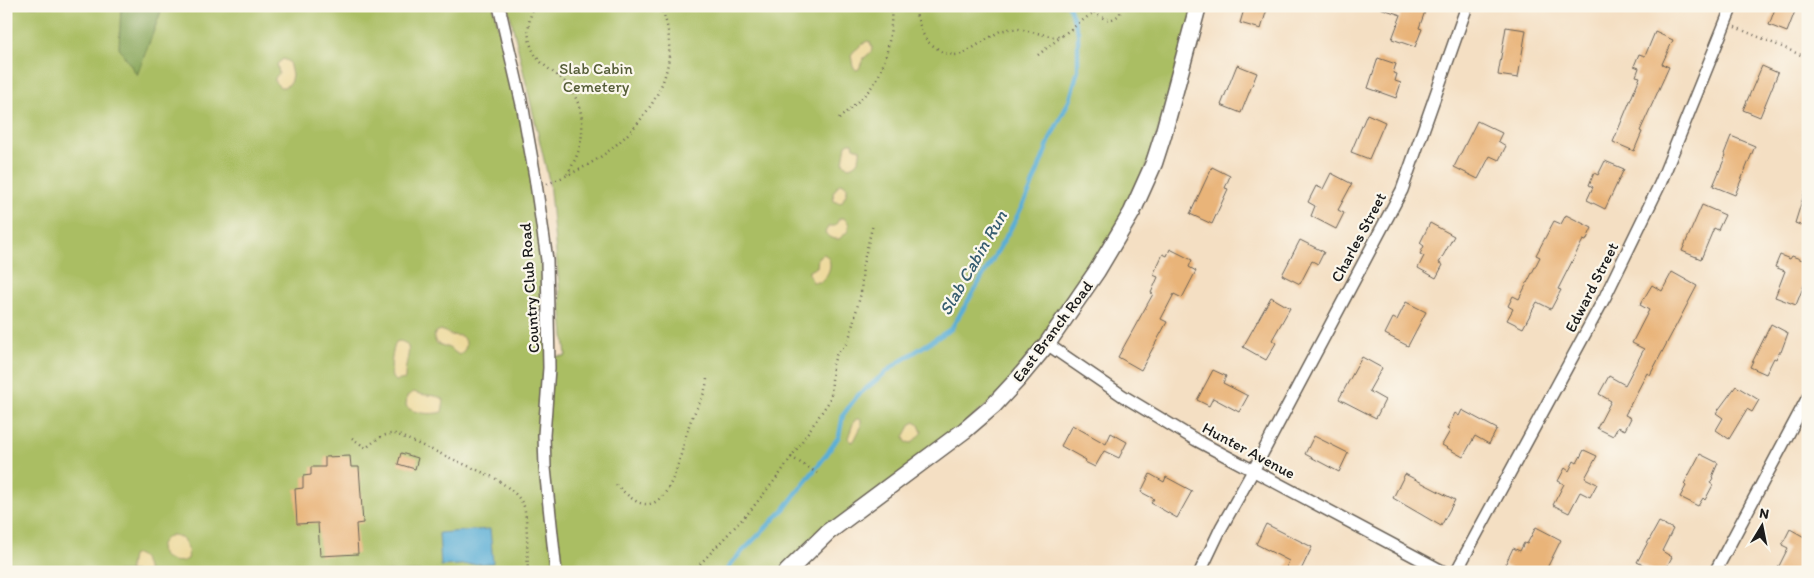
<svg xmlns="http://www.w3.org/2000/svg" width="1814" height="578" viewBox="0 0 1814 578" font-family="Itim,sans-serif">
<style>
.green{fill:#aabe63;stroke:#636d40}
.forest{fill:#87a559;stroke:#52603a}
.sand{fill:#eeda9e;stroke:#857b5d}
.water{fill:#5aaed6;stroke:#3b6579}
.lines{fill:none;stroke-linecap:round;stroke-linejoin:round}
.stream{stroke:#5aaed6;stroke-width:4.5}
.building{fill:#e9b479}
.street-casing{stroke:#686056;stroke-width:14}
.secondary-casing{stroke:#686056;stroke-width:19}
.path{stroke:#686056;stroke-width:2.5;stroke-dasharray:1 4;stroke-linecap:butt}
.street{stroke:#fff;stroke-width:11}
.secondary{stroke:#fff;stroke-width:16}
.labels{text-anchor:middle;stroke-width:4.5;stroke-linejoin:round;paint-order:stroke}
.park-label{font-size:16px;fill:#555d38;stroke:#fbf7ec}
.street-label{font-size:16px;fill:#1c1c1c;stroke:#fbf7ec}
.water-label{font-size:18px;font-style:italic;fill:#385e70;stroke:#fbf7ec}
</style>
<rect width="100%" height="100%" fill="#fbf7ec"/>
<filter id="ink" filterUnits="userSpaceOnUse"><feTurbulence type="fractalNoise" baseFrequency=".02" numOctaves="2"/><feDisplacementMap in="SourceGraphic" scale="10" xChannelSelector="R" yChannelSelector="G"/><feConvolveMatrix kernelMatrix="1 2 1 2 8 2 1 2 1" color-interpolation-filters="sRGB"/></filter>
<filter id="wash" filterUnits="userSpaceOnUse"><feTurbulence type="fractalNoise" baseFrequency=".0096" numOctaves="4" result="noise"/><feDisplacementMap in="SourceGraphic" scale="20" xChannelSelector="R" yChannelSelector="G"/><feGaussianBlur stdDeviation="1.12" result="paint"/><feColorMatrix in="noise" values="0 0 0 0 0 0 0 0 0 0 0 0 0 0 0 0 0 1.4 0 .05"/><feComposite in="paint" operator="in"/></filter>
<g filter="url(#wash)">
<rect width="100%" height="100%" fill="#f4dfc3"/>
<!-- green -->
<polygon class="green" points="6,6 493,6 535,177 550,357 566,356 549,181 508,6 1198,6 1132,212 1018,379 787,572 6,572"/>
<!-- forest -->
<polygon class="forest" points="121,6 163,6 137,75 119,48"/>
<!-- sand -->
<g class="sand">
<polygon points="867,41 870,42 872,48 871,52 863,59 859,69 856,70 853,67 851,55 854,51"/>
<polygon points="283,59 289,62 292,75 290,84 284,87 280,87 275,82 275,78 279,73 277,64"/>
<path d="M849,143H853L854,147L860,149C861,158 857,166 848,167L843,162L846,145Z"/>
<polygon points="842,183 847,187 847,192 842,202 838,203 834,201 833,193 839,184"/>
<path d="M841,218H844L849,224L848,231L839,239C833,239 828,238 825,232L829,226H835L839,219Z"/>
<path d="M824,254C835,261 829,275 821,282H813L809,275V271L817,267L818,257Z"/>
<path d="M441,330L451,335L461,336L465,340C468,346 464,352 459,355L449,348L436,343L434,336L436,332Z"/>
<path d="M399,341C414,343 407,357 406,366C405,371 405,375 405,379L396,381L392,378C390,369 392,350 396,342Z"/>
<path d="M414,392C424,397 436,393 444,400L442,412C432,415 413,414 406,406L407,396Z"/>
<polygon points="857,419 861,419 861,427 854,441 851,442 848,438 854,421"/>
<polygon points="915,422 919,425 922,432 912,443 906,442 904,437 911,424"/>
<path d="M171,535C184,535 190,547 188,559C170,569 146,548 171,535Z"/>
<path d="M136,554C144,556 146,564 148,572H129L132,556Z"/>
</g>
<!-- water -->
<polygon class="water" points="490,529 493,563 441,566 439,533"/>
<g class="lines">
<!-- stream -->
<polyline class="stream" points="725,572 735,559 784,509 827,454 839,436 843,415 857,396 896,364 951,329 977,286 1011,228 1029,193 1051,137 1070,99 1078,70 1078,32 1069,6"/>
</g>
<g id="blocks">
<!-- building -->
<g class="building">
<polygon points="1245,6 1268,6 1261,29 1240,23"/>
<polygon points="1380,6 1427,6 1419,28 1422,29 1415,47 1392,39 1401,15 1380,8"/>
<polygon points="1776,6 1797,6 1787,32 1769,25"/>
<polygon points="1506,27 1526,30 1518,78 1498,75"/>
<polygon points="1655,32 1673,40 1662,64 1669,67 1640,131 1642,132 1634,151 1613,142 1640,77 1636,76 1639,68 1634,66 1639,54 1645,56"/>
<polygon points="1378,58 1396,64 1393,73 1397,74 1395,81 1401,83 1396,98 1368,88"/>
<polygon points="1237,65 1257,73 1241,113 1221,105"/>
<polygon points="1762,66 1778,73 1760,117 1743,110"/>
<polygon points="1367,114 1385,122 1369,159 1351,152"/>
<polygon points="1477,121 1502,133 1498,141 1506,146 1499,160 1490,156 1478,179 1454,167"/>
<polygon points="1731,136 1755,146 1735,195 1713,186 1726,155 1724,154"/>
<polygon points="1605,161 1624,169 1605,209 1587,200 1593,187 1589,185 1594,173 1598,175"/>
<polygon points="1212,167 1230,176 1225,188 1228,189 1212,224 1190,214"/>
<polygon points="1331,173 1352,184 1338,210 1344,213 1336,229 1311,216 1315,206 1308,202 1316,186 1323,189"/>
<polygon points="1805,191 1808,191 1808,228 1795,223"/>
<polygon points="1702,205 1725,215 1718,230 1714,228 1701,259 1682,251"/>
<polygon points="1566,215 1592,228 1586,241 1583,240 1558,289 1561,290 1551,309 1537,302 1523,328 1507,320 1513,309 1508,306 1513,296 1519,299 1540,257 1536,255 1554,221 1561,224"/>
<polygon points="1430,223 1454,236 1439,263 1443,265 1436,278 1418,268 1424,256 1420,254 1424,246 1420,243"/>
<polygon points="1300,240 1324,252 1318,264 1312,261 1300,284 1282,275"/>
<polygon points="1170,249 1192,260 1189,267 1196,271 1182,298 1174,294 1161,319 1167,322 1141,370 1118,357 1153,294 1151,293 1158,277 1153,275 1163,254 1167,256"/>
<polygon points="1780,255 1790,259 1792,256 1808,262 1808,275 1796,305 1775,297 1785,271 1775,267"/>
<polygon points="1672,272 1697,286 1650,375 1647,373 1625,415 1631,418 1625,430 1618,427 1613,436 1597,428 1611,401 1599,394 1609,376 1625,385 1644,349 1632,343 1649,310 1640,305 1652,285 1662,291"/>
<polygon points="1271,297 1290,308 1272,340 1276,343 1266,360 1243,347"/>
<polygon points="1406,302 1426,312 1408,346 1385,334 1393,318 1397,320"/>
<polygon points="1771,324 1788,333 1781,352 1779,352 1776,359 1774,358 1766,374 1750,367"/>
<polygon points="1362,357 1382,368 1369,391 1385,400 1376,418 1339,399"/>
<polygon points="1213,370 1226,376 1223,383 1248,396 1239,412 1213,398 1209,406 1197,400"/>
<polygon points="1736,386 1759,400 1752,412 1747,409 1729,439 1716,430 1723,418 1716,413"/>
<polygon points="1462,410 1497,429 1489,444 1475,436 1463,457 1442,445 1450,431 1447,429 1455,413 1459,416"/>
<polygon points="1072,425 1106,444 1111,433 1127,442 1119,458 1104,451 1095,467 1085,462 1086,460 1061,446"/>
<polygon points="1314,436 1348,453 1339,472 1305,454"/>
<polygon points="1584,450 1597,456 1585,478 1597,484 1590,497 1580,492 1569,513 1553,505 1564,484 1558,481 1565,468 1569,471 1574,461 1577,463"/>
<polygon points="401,453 418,458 415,469 398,464"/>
<polygon points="1700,454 1718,463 1712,477 1713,478 1710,483 1713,485 1705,500 1703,498 1698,506 1680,497 1686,486 1684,484"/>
<polygon points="350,456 351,467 359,467 363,523 356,524 358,554 320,556 318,523 297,524 295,489 303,488 303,476 311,475 311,467 325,467 325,457"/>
<polygon points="1150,474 1164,482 1166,477 1192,491 1177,518 1151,503 1154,499 1141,492"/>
<polygon points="1405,474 1455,500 1441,526 1393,498"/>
<polygon points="1659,522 1673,529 1662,551 1672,557 1664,572 1657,572 1637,562"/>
<polygon points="1266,524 1312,547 1300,572 1284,572 1289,561 1256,544"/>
<polygon points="1536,527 1561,540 1545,572 1518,572 1505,565 1513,548 1520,551 1524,543 1527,544"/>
<polygon points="1790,529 1808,539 1808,562 1803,572 1776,572 1788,548 1782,545"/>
</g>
</g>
</g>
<g filter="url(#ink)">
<use href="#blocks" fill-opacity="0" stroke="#686056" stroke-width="1"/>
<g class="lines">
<defs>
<g id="street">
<polyline points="499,6 523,109 535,177 547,260 549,368 544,435 545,468 556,572"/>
<polyline points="1047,344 1123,396 1196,440 1444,572"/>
<polyline points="1200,572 1221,528 1253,471 1402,190 1467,6"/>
<polyline points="1456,572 1605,297 1660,184 1732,6"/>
<polyline points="1715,572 1808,397"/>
</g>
<polyline id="secondary" points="787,572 828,532 965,430 993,406 1018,379 1047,344 1097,271 1132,212 1154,163 1163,135 1198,6"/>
</defs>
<!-- street casing -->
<use href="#street" class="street-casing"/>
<!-- secondary casing -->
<use href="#secondary" class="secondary-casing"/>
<!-- path -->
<g class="path">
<path d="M534,6C526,25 526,44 539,60C546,68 555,73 563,80C589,106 587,145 567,174"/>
<polyline points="913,6 923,34 928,42 944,53 955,55 963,54 1000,31 1009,29 1019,29 1054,37 1063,35 1102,6"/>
<path d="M1094,12C1103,19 1111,23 1120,14L1121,6"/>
<polyline points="1735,27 1808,58"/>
<polyline points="1038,55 1062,36"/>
<path d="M839,119C851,107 866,96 875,82C887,64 893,28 891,6"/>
<path d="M547,184C559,179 571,174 582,168C625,146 673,94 669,43C669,31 666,16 659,6"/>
<path d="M352,438L366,448C376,440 383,433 396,434L493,477C505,485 516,492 523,504C528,513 527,558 528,572"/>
<polyline points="791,457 817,473"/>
<path d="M616,485C622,490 628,496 634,500C670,522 681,450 688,429C693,410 705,400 707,379"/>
<polyline points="102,568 103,572"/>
<polyline points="694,572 701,563 749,512 779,475 828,403 831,396 833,364 837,353 844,347 849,339 861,293 863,264 873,224"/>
</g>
<!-- street -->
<use href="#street" class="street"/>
<!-- secondary -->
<use href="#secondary" class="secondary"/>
</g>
</g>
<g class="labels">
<!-- park labels -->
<g class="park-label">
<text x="596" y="74">Slab Cabin<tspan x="596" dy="18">Cemetery</tspan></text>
</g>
<!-- street labels -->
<g class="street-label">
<text transform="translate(1358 237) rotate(-62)" y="6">Charles Street</text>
<text transform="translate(1591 287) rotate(-63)" y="6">Edward Street</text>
<text transform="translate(529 288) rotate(-94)" y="6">Country Club Road</text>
<text transform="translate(1052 331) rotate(-53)" y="6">East Branch Road</text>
<text transform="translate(1249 450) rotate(28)" y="6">Hunter Avenue</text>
</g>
<!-- water labels -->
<g class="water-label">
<text transform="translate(973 263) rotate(-60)" y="6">Slab Cabin Run</text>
</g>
</g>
<!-- margin -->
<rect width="1814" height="578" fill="none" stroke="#fbf7ec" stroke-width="25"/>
<!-- north arrow -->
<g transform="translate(1762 526) rotate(10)" stroke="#fbf7ec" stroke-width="4" paint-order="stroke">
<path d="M0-4L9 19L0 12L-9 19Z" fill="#1c1c1c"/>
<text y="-8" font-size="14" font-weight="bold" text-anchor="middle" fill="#1c1c1c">N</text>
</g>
</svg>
